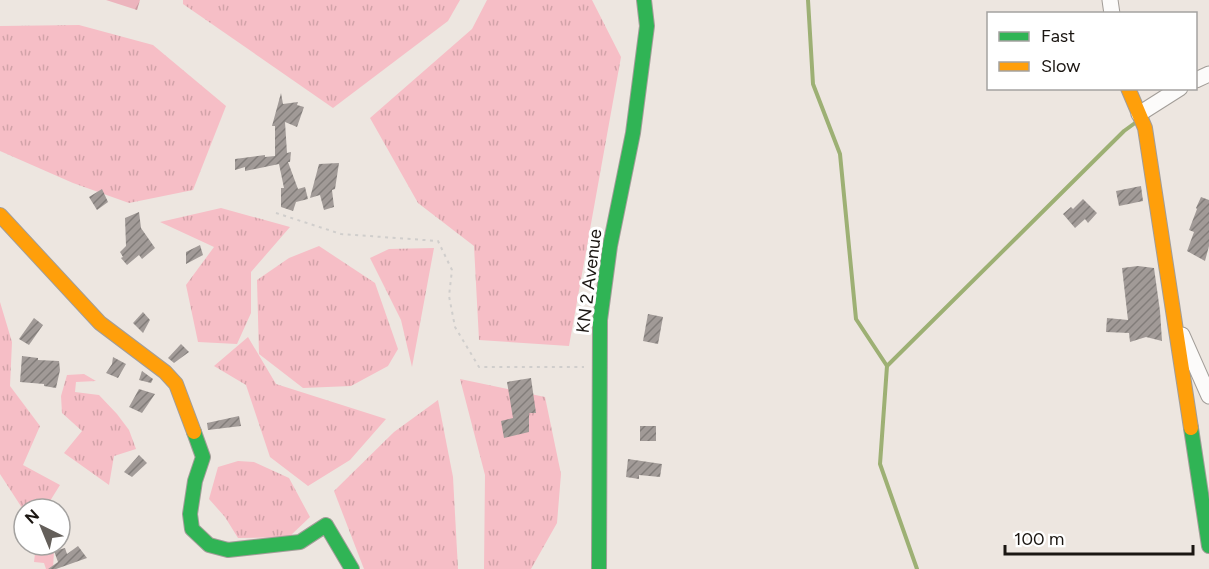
<svg xmlns="http://www.w3.org/2000/svg" width="1209" height="569" viewBox="0 0 1209 569" font-family="Figtree,sans-serif">
<style>
.grass{fill:url(#grass-tufts)}
.forest{fill:url(#forest-firs)}
.lines{fill:none;stroke-linecap:round;stroke-linejoin:round}
.stream{stroke:#9db074;stroke-width:4}
.building{fill:url(#building-hatch)}
.street-casing{stroke:#a29d98;stroke-width:17}
.fast-casing{stroke:#a29d98;stroke-width:16}
.slow-casing{stroke:#a29d98;stroke-width:16}
.path{stroke:#d0cecc;stroke-width:2;stroke-dasharray:3 4.5;stroke-linecap:butt}
.street{stroke:#fcfbfa;stroke-width:15}
.fast{stroke:#30b455;stroke-width:14}
.slow{stroke:#ff9f0a;stroke-width:14}
.labels{text-anchor:middle;stroke-width:6;stroke-linejoin:round;paint-order:stroke}
.street-label{font-size:18px;fill:#1b1612;stroke:#fff}
</style>
<defs>
<pattern id="grass-tufts" width="24" height="20" patternUnits="userSpaceOnUse" patternTransform="scale(1.5)"><rect width="24" height="20" fill="#f6bec6"/><path d="M3 7l-1-3M5 7V3M7 7l1-3M15 17l-1-3M17 17v-4M19 17l1-3" fill="none" stroke="#d2a3a9"/></pattern>
<pattern id="forest-firs" width="22" height="20" patternUnits="userSpaceOnUse" patternTransform="scale(1.5)"><rect width="22" height="20" fill="#ecb4bd"/><path d="M5 1l3.5 6h-7zM16 11l3.5 6h-7z" fill="#ca9aa1"/></pattern>
<pattern id="building-hatch" width="6" height="6" patternUnits="userSpaceOnUse" patternTransform="scale(1.5)"><rect width="6" height="6" fill="#a19a97"/><path d="M-1 1l2-2M0 6l6-6M5 7l2-2" fill="none" stroke="#827d7a"/></pattern>
</defs>
<rect width="100%" height="100%" fill="#ede6e0"/>
<!-- grass -->
<g class="grass">
<polygon points="183,0 460,0 448,21 333,108 183,4"/>
<polygon points="487,0 592,0 621,57 569,346 479,340 474,246 418,203 370,118 472,29"/>
<polygon points="79,25 153,45 226,106 193,190 129,203 73,183 0,151 0,26"/>
<polygon points="221,208 290,227 251,272 251,313 237,344 198,342 186,285 214,247 160,222"/>
<polygon points="319,246 375,283 398,349 388,366 351,386 303,388 259,354 257,280 289,258"/>
<polygon points="434,248 412,367 401,320 370,258 389,249"/>
<polygon points="0,302 12,342 10,386 40,426 23,465 60,485 45,509 24,509 24,511 0,474"/>
<polygon points="248,337 276,384 386,419 350,460 308,486 270,457 246,385 214,366"/>
<polygon points="84,374 96,381 76,382 75,392 99,395 117,414 129,430 136,449 114,456 109,485 64,453 82,431 62,413 61,396 67,375"/>
<polygon points="460,379 545,397 561,474 557,523 531,569 484,569 485,475"/>
<polygon points="438,400 453,477 458,569 364,569 334,491 394,432"/>
<polygon points="238,461 254,462 289,478 310,517 289,537 238,538 225,517 209,499 218,467"/>
<polygon points="36,545 43,545 54,551 53,569 46,569 44,563 34,562"/>
</g>
<!-- forest -->
<polygon class="forest" points="106,0 140,0 137,10"/>
<g class="lines">
<!-- stream -->
<g class="stream">
<polyline points="808,0 813,84 840,154 856,319 887,366"/>
<polyline points="917,569 880,464 887,366 1124,131 1135,123"/>
</g>
</g>
<!-- building -->
<g class="building">
<polygon points="281,93 283,104 298,102 297,105 304,107 297,127 285,122 287,153 291,152 290,162 288,162 298,189 305,187 308,199 296,202 293,211 281,207 281,188 284,188 279,164 245,171 245,167 235,170 235,159 265,155 265,157 275,156 275,126 272,126"/>
<polygon points="339,163 335,189 332,190 334,207 324,210 320,195 310,198 319,164"/>
<polygon points="1141,186 1143,201 1119,206 1116,191"/>
<polygon points="102,189 108,202 97,210 89,197"/>
<polygon points="1201,197 1209,200 1209,246 1205,261 1187,251 1194,232 1189,230 1197,209 1196,208"/>
<polygon points="1083,199 1097,213 1088,223 1085,219 1075,228 1063,214 1071,207 1073,209"/>
<polygon points="139,212 141,228 155,248 142,259 139,255 127,265 121,258 123,257 120,252 126,246 125,218"/>
<polygon points="200,245 203,255 186,264 186,252"/>
<polygon points="1138,266 1154,268 1160,311 1162,341 1146,337 1130,342 1129,333 1106,332 1107,318 1128,320 1122,268"/>
<polygon points="143,312 150,320 143,333 133,323"/>
<polygon points="648,314 663,317 658,344 643,341"/>
<polygon points="34,318 43,325 29,345 19,339"/>
<polygon points="181,344 189,352 174,363 168,358"/>
<polygon points="22,356 38,358 38,360 59,361 60,370 56,388 44,386 44,384 20,382"/>
<polygon points="113,357 126,364 118,378 106,373 112,364"/>
<polygon points="142,371 153,379 151,383 139,380"/>
<polygon points="531,378 536,413 529,413 529,432 504,438 501,421 513,418 507,382"/>
<polygon points="139,389 155,394 142,413 129,407"/>
<polygon points="239,416 241,426 208,430 207,423"/>
<rect x="640" y="426" width="16" height="15"/>
<polygon points="139,455 147,463 132,477 124,472"/>
<polygon points="628,459 662,464 660,477 639,475 639,479 626,477"/>
<polygon points="78,546 87,558 56,569 48,569 58,562 54,551 65,548 67,554"/>
</g>
<g class="lines">
<defs>
<g id="street">
<polyline points="1110,0 1112,14"/>
<polyline points="1196,80 1209,74"/>
<polyline points="1139,114 1180,88"/>
<polyline points="1182,335 1209,396"/>
</g>
<g id="fast">
<polyline points="1191,428 1209,546"/>
<polyline points="194,432 203,457 195,481 190,514 192,529 209,545 228,550 300,542 326,525 352,569"/>
<polyline points="599,569 600,320 610,246 633,133 647,26 644,0"/>
</g>
<g id="slow">
<polyline points="1128,88 1145,128 1191,428"/>
<polyline points="0,215 100,323 165,372 176,384 194,432"/>
</g>
</defs>
<!-- street casing -->
<use href="#street" class="street-casing"/>
<!-- fast casing -->
<use href="#fast" class="fast-casing"/>
<!-- slow casing -->
<use href="#slow" class="slow-casing"/>
<!-- path -->
<polyline class="path" points="276,213 341,234 438,241 452,270 449,296 455,327 479,367 584,367"/>
<!-- street -->
<use href="#street" class="street"/>
<!-- fast -->
<use href="#fast" class="fast"/>
<!-- slow -->
<use href="#slow" class="slow"/>
</g>
<g class="labels">
<!-- street labels -->
<g class="street-label">
<text transform="translate(589 281) rotate(-83)" y="6">KN 2 Avenue</text>
</g>
</g>
<!-- legend -->
<rect x="987" y="12" width="210" height="78" fill="#ffffff" stroke="#a4a2a0" stroke-width="1.5"/>
<rect x="999" y="32" width="30" height="9" fill="#30b455" stroke="#a4a2a0" stroke-width="1.5"/>
<text x="1041" y="42" font-size="18" fill="#1b1612">Fast</text>
<rect x="999" y="62" width="30" height="9" fill="#ff9f0a" stroke="#a4a2a0" stroke-width="1.5"/>
<text x="1041" y="72" font-size="18" fill="#1b1612">Slow</text>
<!-- north arrow -->
<g transform="translate(42 527) rotate(317)"><circle r="28" fill="#ffffff" stroke="#a4a2a0" stroke-width="1.5"/>
<path d="M0-4.5L10 22L0 15L-10 22Z" fill="#645f5a"/>
<text y="-9" font-size="16" font-weight="bold" text-anchor="middle" fill="#1b1612">N</text>
</g>
<!-- scale -->
<path d="M1005 545v9h188v-9" fill="none" stroke="#1b1612" stroke-width="3"/>
<text x="1014" y="545" font-size="18" fill="#1b1612" stroke="#ffffff" stroke-width="4.5" paint-order="stroke">100 m</text>
</svg>
